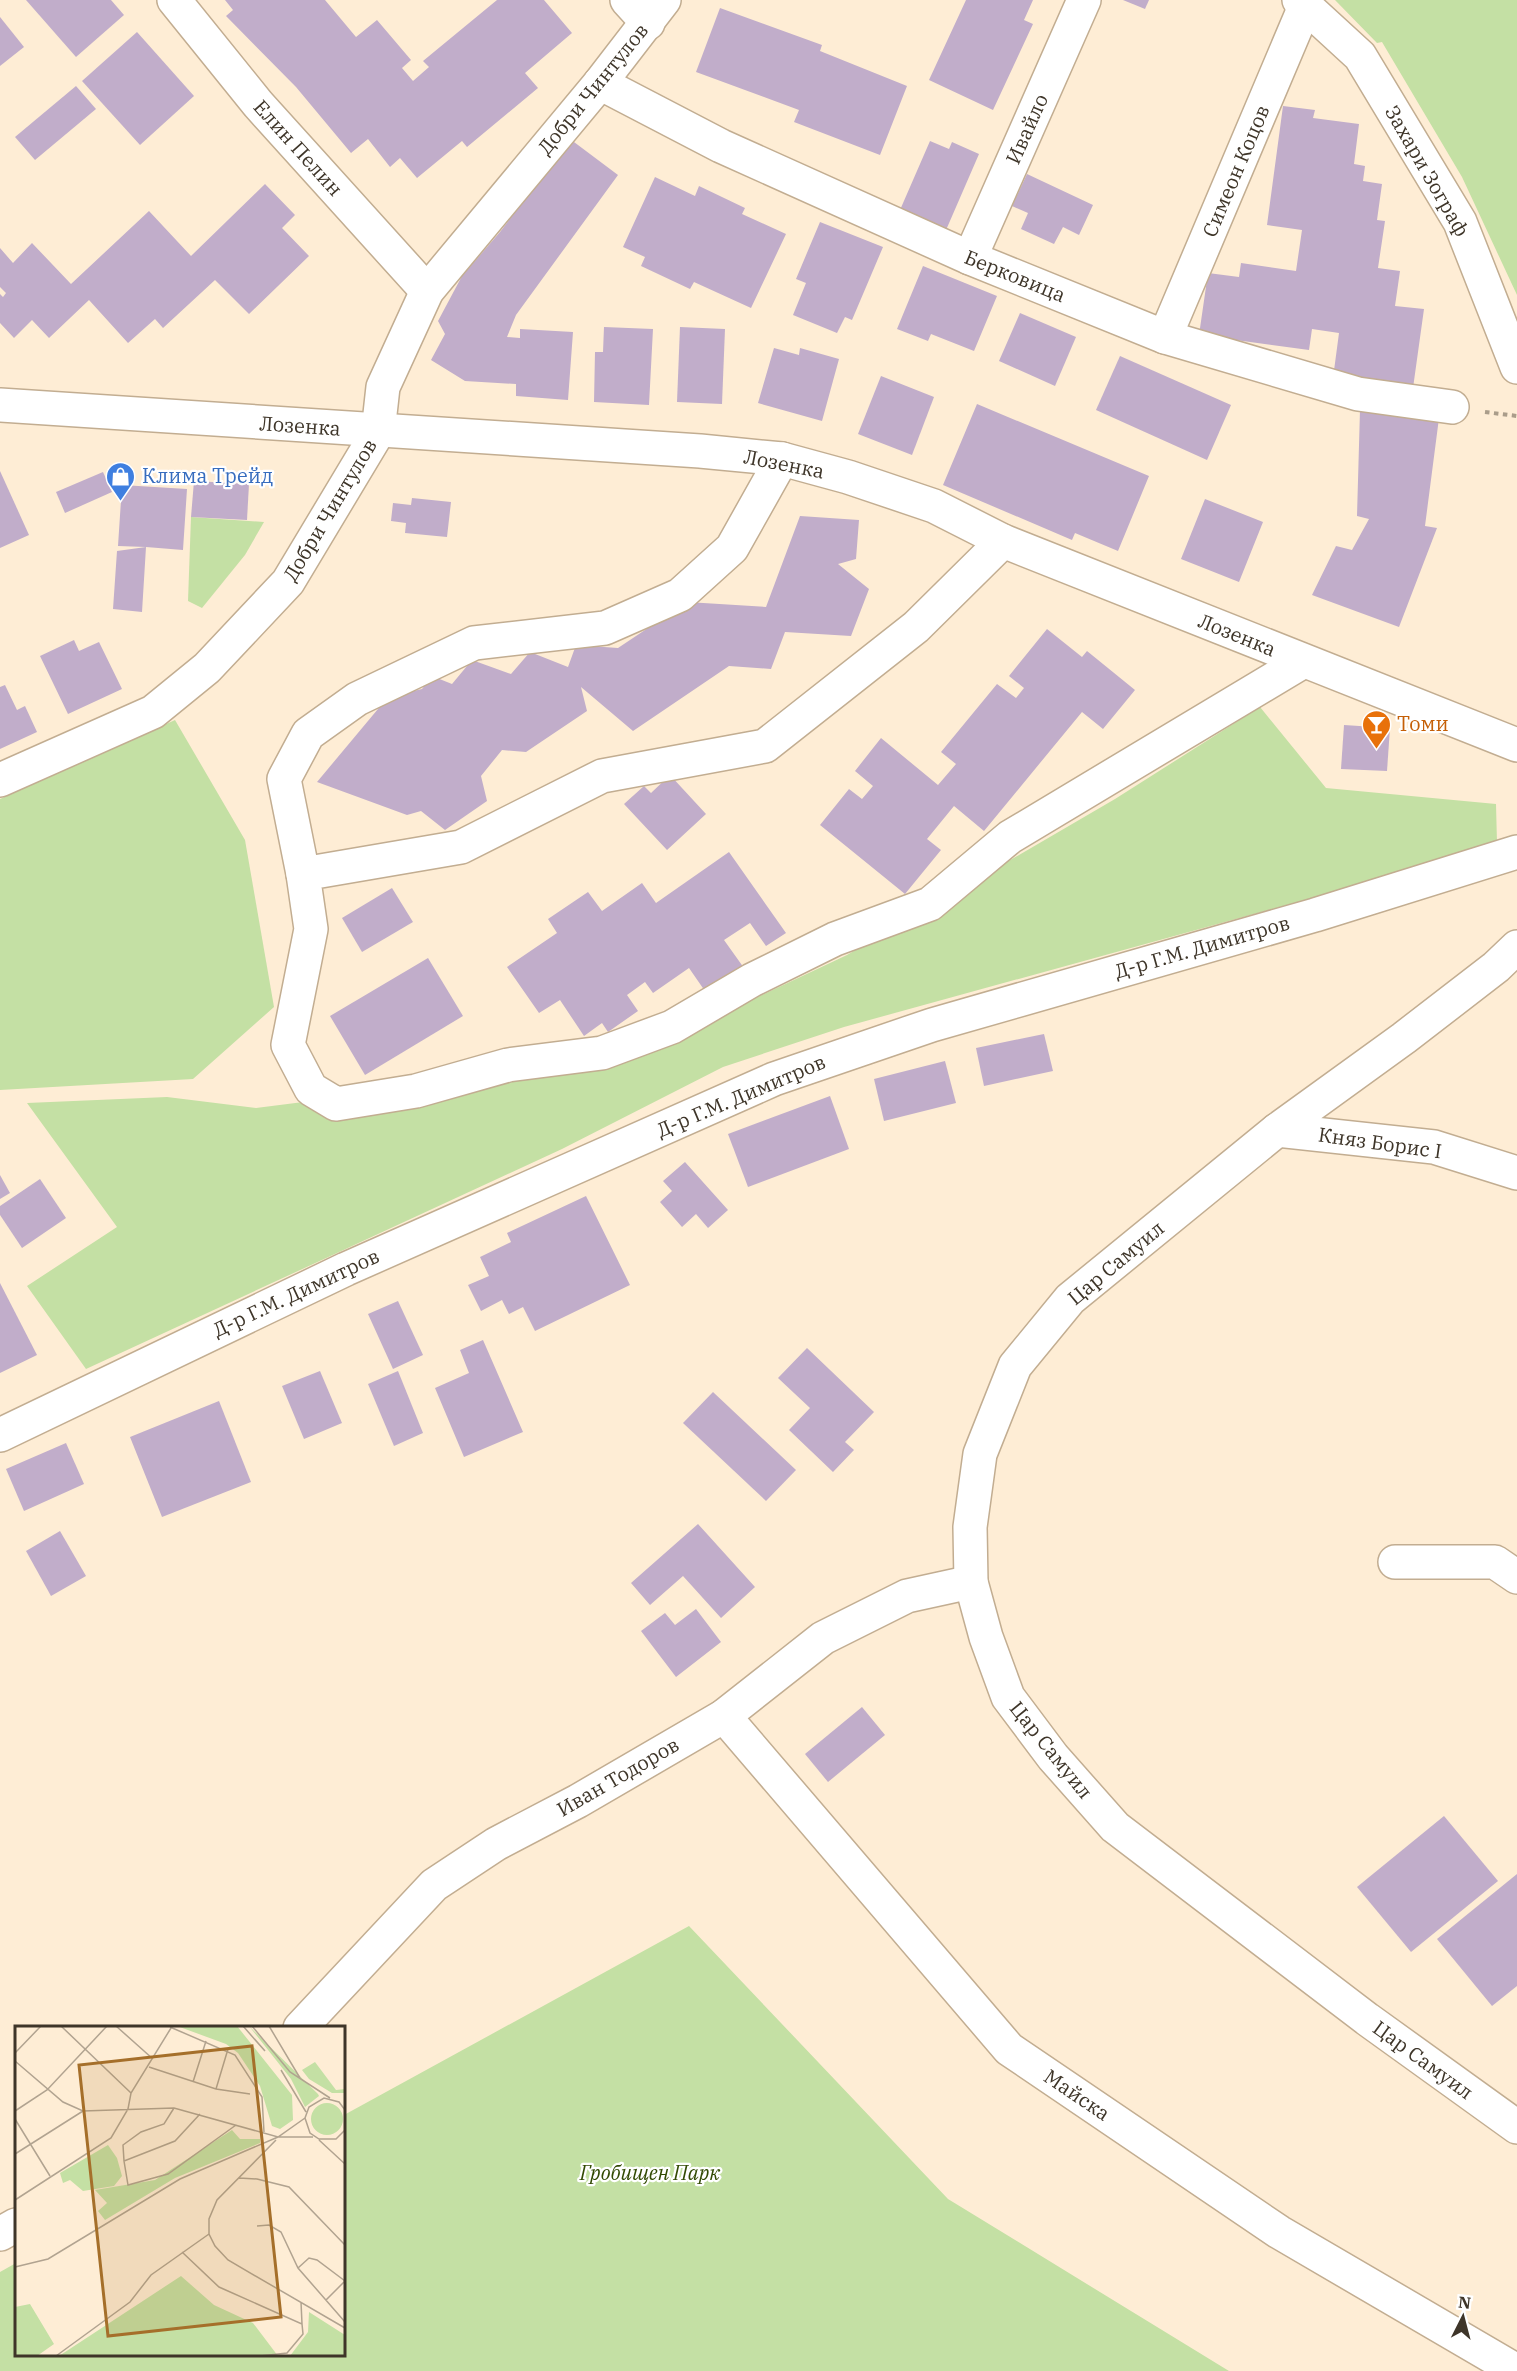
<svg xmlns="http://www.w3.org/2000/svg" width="1517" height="2371" viewBox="0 0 1517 2371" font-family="'IBM Plex Serif',serif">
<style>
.green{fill:#c4e0a4}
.building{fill:#c1adca}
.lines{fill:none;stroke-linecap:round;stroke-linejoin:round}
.minor-casing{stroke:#c2ad91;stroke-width:36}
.tertiary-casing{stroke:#c2ad91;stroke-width:36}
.path{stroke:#aa9d8a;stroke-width:4;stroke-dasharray:4.5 4.5;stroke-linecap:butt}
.minor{stroke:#fff;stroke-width:33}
.tertiary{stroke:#fff;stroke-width:33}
.labels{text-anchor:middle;stroke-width:4.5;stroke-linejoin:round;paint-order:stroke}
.street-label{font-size:20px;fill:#3e3529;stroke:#fff}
.shop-label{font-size:20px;fill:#366cbe;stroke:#fff;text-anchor:start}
.food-label{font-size:20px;fill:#c56008;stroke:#fff;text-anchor:start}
.park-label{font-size:20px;font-style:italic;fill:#324a03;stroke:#fff}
.inset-road{fill:none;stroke:#b1a390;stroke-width:1.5}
.view{fill:#a56f2a;fill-opacity:0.15;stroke:#a56f2a;stroke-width:3}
.inset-edge{fill:none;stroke:#3e3529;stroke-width:3}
</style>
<rect width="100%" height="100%" fill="#feedd5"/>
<!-- green -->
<g class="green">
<polygon points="1335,0 1517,0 1517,295 1462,177 1382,42 1377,43"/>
<polygon points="191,517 264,522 245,555 202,608 188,601"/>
<polygon points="1260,707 1326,788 1496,804 1497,843 1385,878 844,1027 723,1067 562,1149 86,1369 27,1286 117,1227 27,1103 167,1097 256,1108 548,1071 643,1051 847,955 1115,799"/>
<polygon points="175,720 245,840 274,1007 193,1079 0,1090 0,799"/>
<polygon points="689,1926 948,2199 1229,2371 0,2371 0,2272 16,2263 16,2354 344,2354 344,2115"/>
</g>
<!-- building -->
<g class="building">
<polygon points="26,0 111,0 124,15 76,57"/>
<polygon points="225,0 325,0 356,37 377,20 411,60 402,68 413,81 429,67 423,61 497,0 544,0 572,33 525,73 538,88 467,147 462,141 417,178 400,158 390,167 368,139 351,153 296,87 226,16 233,10"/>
<polygon points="966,0 1033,0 1024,20 1033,24 993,110 929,80"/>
<polygon points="1123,0 1149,0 1145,9"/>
<polygon points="720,8 822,45 820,51 907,86 880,155 794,122 799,110 696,72"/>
<polygon points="0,17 24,47 0,66"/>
<polygon points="137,32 194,96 140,145 82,81"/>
<polygon points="76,86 96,109 35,160 15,137"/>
<polygon points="1283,106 1315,110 1313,118 1359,124 1354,164 1365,166 1363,181 1382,184 1377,220 1385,221 1378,268 1400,271 1395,306 1424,309 1413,388 1333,378 1339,333 1312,329 1309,350 1199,335 1208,273 1239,277 1241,263 1296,271 1302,230 1267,225"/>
<polygon points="570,139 618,175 516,315 507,337 520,338 520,329 573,332 568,400 516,396 516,384 465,381 431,360 445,334 438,321 462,276 500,232"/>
<polygon points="930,141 949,149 952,142 979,154 943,237 900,210"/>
<polygon points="1027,174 1093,205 1079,235 1063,227 1054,244 1021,229 1028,213 1012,206"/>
<polygon points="655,177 695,196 699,186 745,208 742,214 786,234 751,308 694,282 690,289 641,266 645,257 623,247"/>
<polygon points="265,184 295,215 282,228 309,256 249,314 215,280 163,328 155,319 128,343 89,300 49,338 32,320 14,338 0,323 0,294 3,297 6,293 0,287 0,248 13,263 32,243 71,284 149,211 191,256"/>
<polygon points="820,222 883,247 852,320 845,317 837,333 793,315 806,283 796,279"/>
<polygon points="923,266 997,296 974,351 931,334 928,341 897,329"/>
<polygon points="1020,313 1076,337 1055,386 999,361"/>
<polygon points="604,327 653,329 649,405 594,402 595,352 603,352"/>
<polygon points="680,327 725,329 722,404 677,402"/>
<polygon points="774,348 799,355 800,348 839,359 822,421 758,403"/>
<polygon points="1120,356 1231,405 1207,460 1096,410"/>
<polygon points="881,376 934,397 912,455 858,434"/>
<polygon points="977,404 1149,476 1118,551 1075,533 1072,540 943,485"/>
<polygon points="1360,410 1439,418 1425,526 1437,528 1399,627 1312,595 1336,546 1352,550 1369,519 1357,516"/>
<polygon points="0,471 29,535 0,548"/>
<polygon points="103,472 112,492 65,513 56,492"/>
<polygon points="194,481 249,484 247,520 191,517"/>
<polygon points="122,485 187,489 183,550 146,547 142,612 113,609 117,551 146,547 118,546"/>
<polygon points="412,498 451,502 447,537 405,533 406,523 391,521 393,503 411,505"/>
<polygon points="1205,499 1263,522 1239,582 1181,559"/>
<polygon points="800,516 859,520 856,559 838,564 869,589 851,636 785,632 771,669 729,666 633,731 581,687 587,711 526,752 502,750 481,776 487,801 445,830 421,811 407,815 317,782 388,697 422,689 432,676 452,684 472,660 511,674 530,652 568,667 576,645 618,648 687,602 766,607"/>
<polygon points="1047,629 1082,657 1087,651 1135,690 1103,729 1082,712 984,831 954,806 927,839 941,850 905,894 820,825 849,789 862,799 873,786 855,771 881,738 938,785 956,764 941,752 997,684 1016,698 1024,688 1009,676"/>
<polygon points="74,640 79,651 99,642 122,689 68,714 40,656"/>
<polygon points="5,685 17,710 25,706 37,732 0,749 0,687"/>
<polygon points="1344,725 1390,728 1387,771 1341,769"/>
<polygon points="670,775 706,814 667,850 624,804 644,786 651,793"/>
<polygon points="729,852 786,933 766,946 750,923 724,940 744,968 707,994 689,968 653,993 645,982 627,995 638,1011 608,1032 602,1023 584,1036 560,1000 539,1013 507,967 557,933 548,919 588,892 602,911 642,883 656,903"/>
<polygon points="392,888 413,922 362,952 342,918"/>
<polygon points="428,958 463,1016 365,1075 330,1016"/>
<polygon points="1044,1034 1053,1071 984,1086 976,1048"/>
<polygon points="945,1061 956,1103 884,1121 874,1079"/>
<polygon points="830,1096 849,1149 748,1187 728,1134"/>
<polygon points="685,1162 728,1210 708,1228 696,1214 682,1227 660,1202 672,1191 663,1181"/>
<polygon points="0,1175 10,1193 0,1199"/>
<polygon points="40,1179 66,1218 22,1248 0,1215 0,1206"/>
<polygon points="586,1196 630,1285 535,1331 523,1307 509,1314 502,1300 481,1311 468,1285 489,1276 480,1257 511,1242 507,1233"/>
<polygon points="0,1283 37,1355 0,1373"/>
<polygon points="398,1301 423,1355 393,1369 368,1314"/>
<polygon points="483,1340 523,1432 464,1457 435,1388 469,1373 460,1350"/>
<polygon points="807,1348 874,1412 845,1442 854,1450 833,1472 789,1430 810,1408 778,1378"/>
<polygon points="320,1371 342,1423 304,1439 282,1386"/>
<polygon points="398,1371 423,1433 394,1446 368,1384"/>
<polygon points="713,1392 796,1470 766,1501 683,1423"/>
<polygon points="219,1401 251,1482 162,1517 130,1437"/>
<polygon points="66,1443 84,1484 24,1511 6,1469"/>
<polygon points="698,1524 755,1587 721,1618 683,1576 650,1605 631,1583"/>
<polygon points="60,1531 86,1576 51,1596 26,1551"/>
<polygon points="696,1609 721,1642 676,1677 641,1631 665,1613 675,1625"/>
<polygon points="862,1707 885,1735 828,1782 805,1754"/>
<polygon points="1444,1816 1498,1881 1411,1952 1357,1887"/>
<polygon points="1517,1874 1517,1986 1492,2006 1437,1939"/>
</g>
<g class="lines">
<defs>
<g id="minor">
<polyline points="174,0 258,104 427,291"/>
<polyline points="627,0 648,23"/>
<polyline points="1299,0 1360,56 1460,222 1517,367"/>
<polyline points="600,83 721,146 970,258 1165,337 1358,394 1452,407"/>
<polyline points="970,258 1084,0"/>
<polyline points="1165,337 1306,4"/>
<polyline points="0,405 700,451 782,459 848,477 934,506 1003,541 1517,745"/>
<polyline points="1003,541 916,627 765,746 602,776 461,847 303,874 311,929 288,1045 311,1089 336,1104 416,1091 508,1065 602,1053 672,1027 752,980 835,939 930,904 1010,837 1302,662"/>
<polyline points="0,780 153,712 207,668 288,582 378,432 383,387 427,291 600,83 664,0"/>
<polyline points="303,874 284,779 308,734 357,699 474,643 605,628 680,595 732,548 782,459"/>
<polyline points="1277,1130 1434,1147 1517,1173"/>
<polyline points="1395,1562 1495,1562 1517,1577"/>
<polyline points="724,1716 1009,2049 1279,2232 1517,2371"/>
<polyline points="300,2028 434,1885 496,1844 578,1801 724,1716 823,1638 907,1596 971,1582"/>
<polyline points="0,2234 16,2225"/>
</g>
<g id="tertiary">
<polyline points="1517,947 1496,967 1404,1038 1277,1130 1070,1299 1015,1366 980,1454 970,1527 971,1582 986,1637 1008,1697 1053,1757 1115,1827 1367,2019 1517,2127"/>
<polyline points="0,1435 346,1269 774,1079 932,1025 1315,915 1517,852"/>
</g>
</defs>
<!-- minor casing -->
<use href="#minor" class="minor-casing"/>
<!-- tertiary casing -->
<use href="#tertiary" class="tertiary-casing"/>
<!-- path -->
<polyline class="path" points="1485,412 1517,416"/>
<!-- minor -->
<use href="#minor" class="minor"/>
<!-- tertiary -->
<use href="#tertiary" class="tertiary"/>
</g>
<!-- icons -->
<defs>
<symbol id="shop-pin" viewBox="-11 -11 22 30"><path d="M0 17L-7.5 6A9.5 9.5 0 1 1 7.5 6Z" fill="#3f7fe0" stroke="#fff"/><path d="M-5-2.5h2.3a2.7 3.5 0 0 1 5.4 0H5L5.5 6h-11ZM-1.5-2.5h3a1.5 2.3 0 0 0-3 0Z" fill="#fff"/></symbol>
<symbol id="bar-pin" viewBox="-11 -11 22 30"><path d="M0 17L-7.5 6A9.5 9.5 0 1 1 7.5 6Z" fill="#e8710a" stroke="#fff"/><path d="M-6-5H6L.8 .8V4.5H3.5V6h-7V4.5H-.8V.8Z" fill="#fff"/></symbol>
</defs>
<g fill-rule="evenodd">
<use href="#shop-pin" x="104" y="460" width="33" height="45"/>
<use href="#bar-pin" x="1360" y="708" width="33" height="45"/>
</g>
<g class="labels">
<!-- street labels -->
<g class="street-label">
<text transform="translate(593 89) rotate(-51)" y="7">Добри Чинтулов</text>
<text transform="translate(1027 129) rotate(-66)" y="7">Ивайло</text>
<text transform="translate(298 148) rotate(48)" y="7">Елин Пелин</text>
<text transform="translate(1236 171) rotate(-67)" y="7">Симеон Коцов</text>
<text transform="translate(1427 171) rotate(60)" y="7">Захари Зограф</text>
<text transform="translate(1015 276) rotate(22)" y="7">Берковица</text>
<text transform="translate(300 426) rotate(4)" y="7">Лозенка</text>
<text transform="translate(784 464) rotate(11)" y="7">Лозенка</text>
<text transform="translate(330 510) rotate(-59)" y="7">Добри Чинтулов</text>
<text transform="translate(1237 635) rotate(22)" y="7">Лозенка</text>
<text transform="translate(1202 947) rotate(-16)" y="7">Д-р Г.М. Димитров</text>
<text transform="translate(741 1096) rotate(-23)" y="7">Д-р Г.М. Димитров</text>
<text transform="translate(1380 1143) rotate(8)" y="7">Княз Борис I</text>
<text transform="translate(1116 1263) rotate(-40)" y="7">Цар Самуил</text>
<text transform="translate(296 1293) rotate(-25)" y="7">Д-р Г.М. Димитров</text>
<text transform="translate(1051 1750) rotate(51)" y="7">Цар Самуил</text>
<text transform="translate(618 1777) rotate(-30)" y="7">Иван Тодоров</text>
<text transform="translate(1423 2060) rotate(36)" y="7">Цар Самуил</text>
<text transform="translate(1077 2095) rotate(34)" y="7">Майска</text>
</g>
<!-- shop labels -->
<g class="shop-label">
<text x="142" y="483">Клима Трейд</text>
</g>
<!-- food labels -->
<g class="food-label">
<text x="1397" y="731">Томи</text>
</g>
<!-- park labels -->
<g class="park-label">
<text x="650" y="2180">Гробищен Парк</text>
</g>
</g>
<!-- overview -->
<g transform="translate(15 2026)">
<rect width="330" height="330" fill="#feedd5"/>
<path d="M162,0H222L277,69L278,94L265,103L257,100L245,60L223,27L211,18ZM234,0L303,68L304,70L290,81L276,53ZM300,36L321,64L330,63V67H317L294,53L287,44ZM296 93a16 16 0 1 1 32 0a16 16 0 1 1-32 0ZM217,104L225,113H245V117L160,152L90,194L83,185L92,177L80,164L140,154ZM93,119L102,132L107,150L99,160L68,165L55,154L48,157L45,147ZM166,250L199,279L238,297L263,330H44ZM15,278L39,318L22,330H0V281ZM294,286L330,309V330H275L293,306Z" fill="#c4e0a4"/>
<path class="inset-road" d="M46,0L116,67M101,0L138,33M228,0L250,25M237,0L275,46L315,72M254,0L285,52M155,1L220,29L247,71L249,106M0,27L26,0M0,35L48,76L68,85L159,82L263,111H298M134,41L201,63L235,68M266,44L291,86M178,56L191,15M201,63L213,23M330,84L324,76L309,72L294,81L290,92L295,107L304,113H321L330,104M0,85L32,64L92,0M185,88L160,115L109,135L113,159L153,148L221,99M0,93L35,150M261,114L202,174L194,193V208L200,220L213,234L330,302M304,114L330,138M0,128L68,85M109,135L108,119L126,106L149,98L159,82M224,152L242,153L274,161L330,219M0,174L96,112L113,83L116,67L156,2M242,200L254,199L266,206L283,242L330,296M167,226L204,261L287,298L288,308L272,327L245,330M0,241L33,233L165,153L263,111L290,92M283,242L294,232L302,234L330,255M311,274L330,255M286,276L287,298M41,330L115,276L136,249L194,208"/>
<path class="view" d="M237,20L266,291L93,310L64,39Z"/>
<rect width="330" height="330" class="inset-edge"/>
</g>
<!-- north arrow -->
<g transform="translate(1463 2317) rotate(6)" stroke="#ffffff" stroke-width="4.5" paint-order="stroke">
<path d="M0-4.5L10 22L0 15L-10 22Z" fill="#3e3529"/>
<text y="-9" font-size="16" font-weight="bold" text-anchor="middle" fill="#3e3529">N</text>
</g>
</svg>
